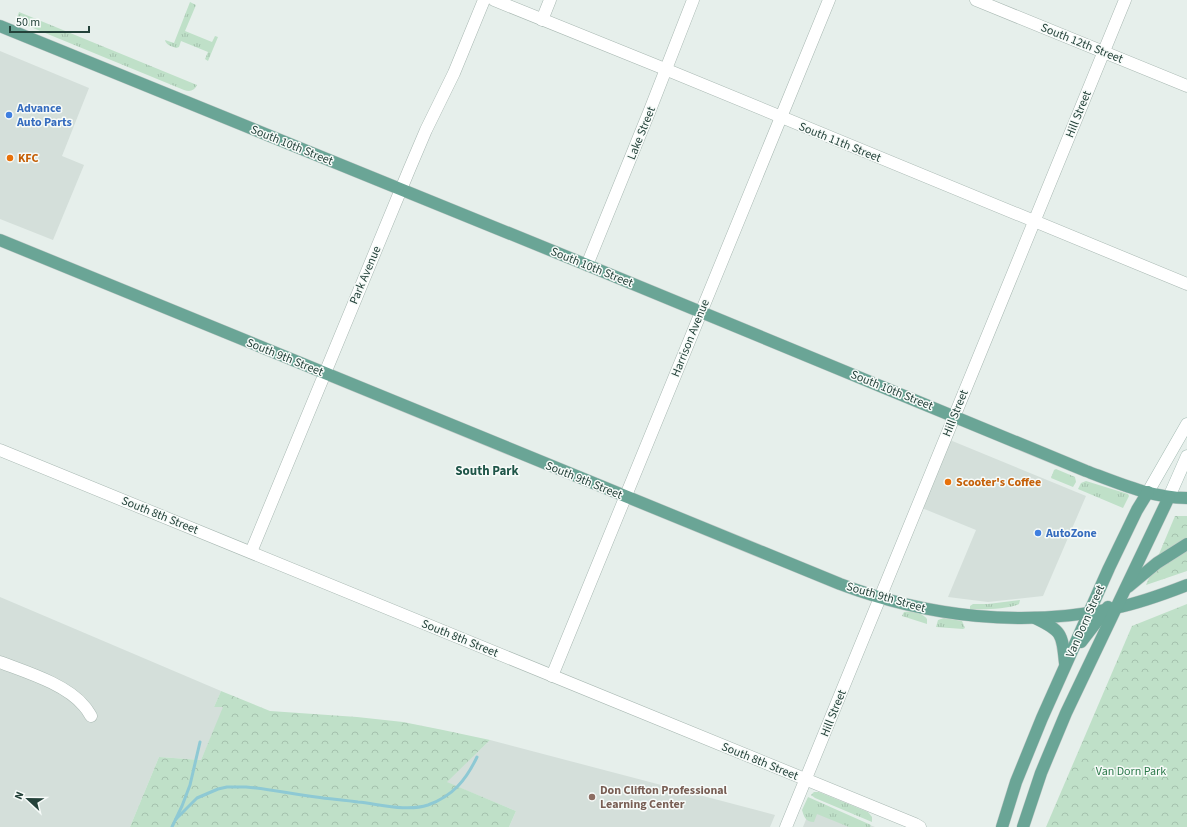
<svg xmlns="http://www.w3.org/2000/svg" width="1187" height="827" viewBox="0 0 1187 827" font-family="'Source Sans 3',sans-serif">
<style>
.built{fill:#d4dfda}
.grass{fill:url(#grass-tufts)}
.forest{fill:url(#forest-crowns)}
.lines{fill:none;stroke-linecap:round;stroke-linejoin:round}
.stream{stroke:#8ec9d4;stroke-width:3}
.minor-casing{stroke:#a8b8b2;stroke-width:13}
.secondary-casing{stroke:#a4bbb3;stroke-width:13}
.primary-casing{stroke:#c2cac8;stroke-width:13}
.minor{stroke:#fff;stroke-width:12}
.secondary{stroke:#fff;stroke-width:12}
.primary{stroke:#6aa596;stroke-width:12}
.shop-dot{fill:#3f7fe0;stroke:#f7fbf9;stroke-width:1.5}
.food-dot{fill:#e8710a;stroke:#f7fbf9;stroke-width:1.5}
.education-dot{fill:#8d6e63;stroke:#f7fbf9;stroke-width:1.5}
.labels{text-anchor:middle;stroke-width:3;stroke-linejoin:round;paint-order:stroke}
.street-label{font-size:12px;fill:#24423a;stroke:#f7fbf9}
.shop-label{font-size:12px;font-weight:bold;fill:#366cbe;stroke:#f7fbf9;text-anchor:start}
.food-label{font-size:12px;font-weight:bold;fill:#c56008;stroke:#f7fbf9;text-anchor:start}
.park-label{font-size:12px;fill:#2d7a4b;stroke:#f7fbf9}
.education-label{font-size:12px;font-weight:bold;fill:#785e54;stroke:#f7fbf9;text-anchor:start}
.neighbourhood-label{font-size:13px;font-weight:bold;fill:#1f5548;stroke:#f7fbf9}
</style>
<defs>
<pattern id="grass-tufts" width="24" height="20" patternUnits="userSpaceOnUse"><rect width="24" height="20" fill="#bfe0c8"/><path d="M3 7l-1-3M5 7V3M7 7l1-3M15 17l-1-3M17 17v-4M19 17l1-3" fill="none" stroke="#a4c1ad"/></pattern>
<pattern id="forest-crowns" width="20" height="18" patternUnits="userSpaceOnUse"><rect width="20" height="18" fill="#bfe0c8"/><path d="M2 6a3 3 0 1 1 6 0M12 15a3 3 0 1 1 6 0" fill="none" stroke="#a4c1ad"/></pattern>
</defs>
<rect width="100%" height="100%" fill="#e6efeb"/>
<!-- built -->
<g class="built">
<polygon points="0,51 89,88 62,156 84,165 53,240 0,219"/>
<polygon points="945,438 1086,496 1043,596 988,602 948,597 976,530 917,506"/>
<polygon points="0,597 221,691 214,707 224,707 201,760 159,757 130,827 0,827"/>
<polygon points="490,740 775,815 770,827 509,827 516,811 446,782"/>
<polygon points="813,802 875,827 803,827"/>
</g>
<!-- grass -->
<g class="grass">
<path d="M190,2L196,5L185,31L212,42L215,36L218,37L208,61L205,59L208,52L181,41L179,47L176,48C171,46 166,45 165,40L174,43Z"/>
<path d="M19,12L197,85C194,91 190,92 184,90L16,21Z"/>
<polygon points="1056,469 1075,477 1076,482 1073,487 1051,478 1054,470"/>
<polygon points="1086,481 1128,494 1129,496 1123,508 1078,489 1081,483"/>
<path d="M1020,600L1019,604C1009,609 982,610 970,609V606L973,604H988Z"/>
<path d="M904,612C912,611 923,613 927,619V624L902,616Z"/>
<polygon points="944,618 962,621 965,628 963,629 936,627 938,620"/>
<polygon points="814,792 819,792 868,812 872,817 872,822 815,798 811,795"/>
<path d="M808,797L871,825L870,827H849L817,814L814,822C805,822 804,816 802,810Z"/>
</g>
<!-- forest -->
<g class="forest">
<polygon points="1175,516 1187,516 1187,571 1146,585"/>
<polygon points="1187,604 1187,827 1046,827 1132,626"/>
<polygon points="221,691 270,711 357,717 403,722 443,730 490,740 447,782 516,811 509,827 130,827 159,757 201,760 223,707 214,707"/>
</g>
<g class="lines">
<!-- stream -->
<g class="stream">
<path d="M176,819L197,798L218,789L227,787H246C269,789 292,794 316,797C330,799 344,800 358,802C379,804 407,812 428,805C453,796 466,780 477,757"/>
<polyline points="172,827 182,806 190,785 200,742"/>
</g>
<defs>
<g id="minor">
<polyline points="494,0 660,67 1187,284"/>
<polyline points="976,0 1187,86"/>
<polyline points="542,20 550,0"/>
<polyline points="587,265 650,110 693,0"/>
<polyline points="0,450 915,824 920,827"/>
<polyline points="251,552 409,170 426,130 454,73 484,0"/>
<path d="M0,662C26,672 66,684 84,706C87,709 89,713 91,716"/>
<polyline points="552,676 829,0"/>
<polyline points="786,827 1125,0"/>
</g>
<g id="secondary">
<polyline points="1148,492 1187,424"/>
<polyline points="1169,497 1187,456"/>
</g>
<g id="primary">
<path d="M0,26L587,265L1086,471C1118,483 1152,498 1187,498"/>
<path d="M0,240L840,584C927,617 1024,628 1115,608C1139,603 1164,594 1187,585"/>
<polyline points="1128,587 1157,563 1187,544"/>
<path d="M1035,618C1062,631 1062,633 1065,663"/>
<polyline points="1081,642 1108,607"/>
<polyline points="1002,827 1016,782 1042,718 1109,568 1137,510 1148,492"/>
<polyline points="1023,827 1041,773 1066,713 1169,497"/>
</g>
</defs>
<!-- minor casing -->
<use href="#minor" class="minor-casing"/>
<!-- secondary casing -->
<use href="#secondary" class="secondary-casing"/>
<!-- primary casing -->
<use href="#primary" class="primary-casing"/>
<!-- minor -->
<use href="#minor" class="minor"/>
<!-- secondary -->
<use href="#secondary" class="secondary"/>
<!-- primary -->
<use href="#primary" class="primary"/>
</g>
<!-- markers -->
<g class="shop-dot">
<circle cx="9" cy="115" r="4"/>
<circle cx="1038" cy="533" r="4"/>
</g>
<g class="food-dot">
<circle cx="10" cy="158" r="4"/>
<circle cx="948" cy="482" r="4"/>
</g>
<circle class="education-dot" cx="592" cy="797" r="4"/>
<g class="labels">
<!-- street labels -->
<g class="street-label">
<text transform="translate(1082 43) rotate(22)" y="4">South 12th Street</text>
<text transform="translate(1078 114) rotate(-68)" y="4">Hill Street</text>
<text transform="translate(641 133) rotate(-68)" y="4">Lake Street</text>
<text transform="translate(840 142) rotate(22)" y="4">South 11th Street</text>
<text transform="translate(292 145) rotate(22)" y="4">South 10th Street</text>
<text transform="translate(592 267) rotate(22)" y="4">South 10th Street</text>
<text transform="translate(365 275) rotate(-67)" y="4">Park Avenue</text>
<text transform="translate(690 338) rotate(-68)" y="4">Harrison Avenue</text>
<text transform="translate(285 357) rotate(22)" y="4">South 9th Street</text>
<text transform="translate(892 390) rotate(22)" y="4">South 10th Street</text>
<text transform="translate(955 413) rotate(-68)" y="4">Hill Street</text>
<text transform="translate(584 480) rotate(22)" y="4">South 9th Street</text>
<text transform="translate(160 515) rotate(22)" y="4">South 8th Street</text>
<text transform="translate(886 597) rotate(16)" y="4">South 9th Street</text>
<text transform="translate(1085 621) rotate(-66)" y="4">Van Dorn Street</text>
<text transform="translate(460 638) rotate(22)" y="4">South 8th Street</text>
<text transform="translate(833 713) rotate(-68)" y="4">Hill Street</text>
<text transform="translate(760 761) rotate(22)" y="4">South 8th Street</text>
</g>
<!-- shop labels -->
<g class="shop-label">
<text x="17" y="112">Advance<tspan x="17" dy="14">Auto Parts</tspan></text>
<text x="1046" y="537">AutoZone</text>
</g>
<!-- food labels -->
<g class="food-label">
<text x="18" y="162">KFC</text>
<text x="956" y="486">Scooter's Coffee</text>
</g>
<!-- park labels -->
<g class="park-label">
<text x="1131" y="775">Van Dorn Park</text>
</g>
<!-- education labels -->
<g class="education-label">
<text x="600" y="794">Don Clifton Professional<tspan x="600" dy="14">Learning Center</tspan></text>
</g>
<!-- neighbourhood labels -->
<g class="neighbourhood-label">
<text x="487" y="475">South Park</text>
</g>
</g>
<!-- north arrow -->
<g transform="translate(28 799) rotate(292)" stroke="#f7fbf9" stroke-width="3" paint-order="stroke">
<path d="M0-3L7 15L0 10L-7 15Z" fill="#24423a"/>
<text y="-6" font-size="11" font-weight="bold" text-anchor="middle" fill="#24423a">N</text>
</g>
<!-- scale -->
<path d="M10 26v6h79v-6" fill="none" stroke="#24423a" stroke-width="2"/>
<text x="16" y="26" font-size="12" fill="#24423a" stroke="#f7fbf9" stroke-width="3" paint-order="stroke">50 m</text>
</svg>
